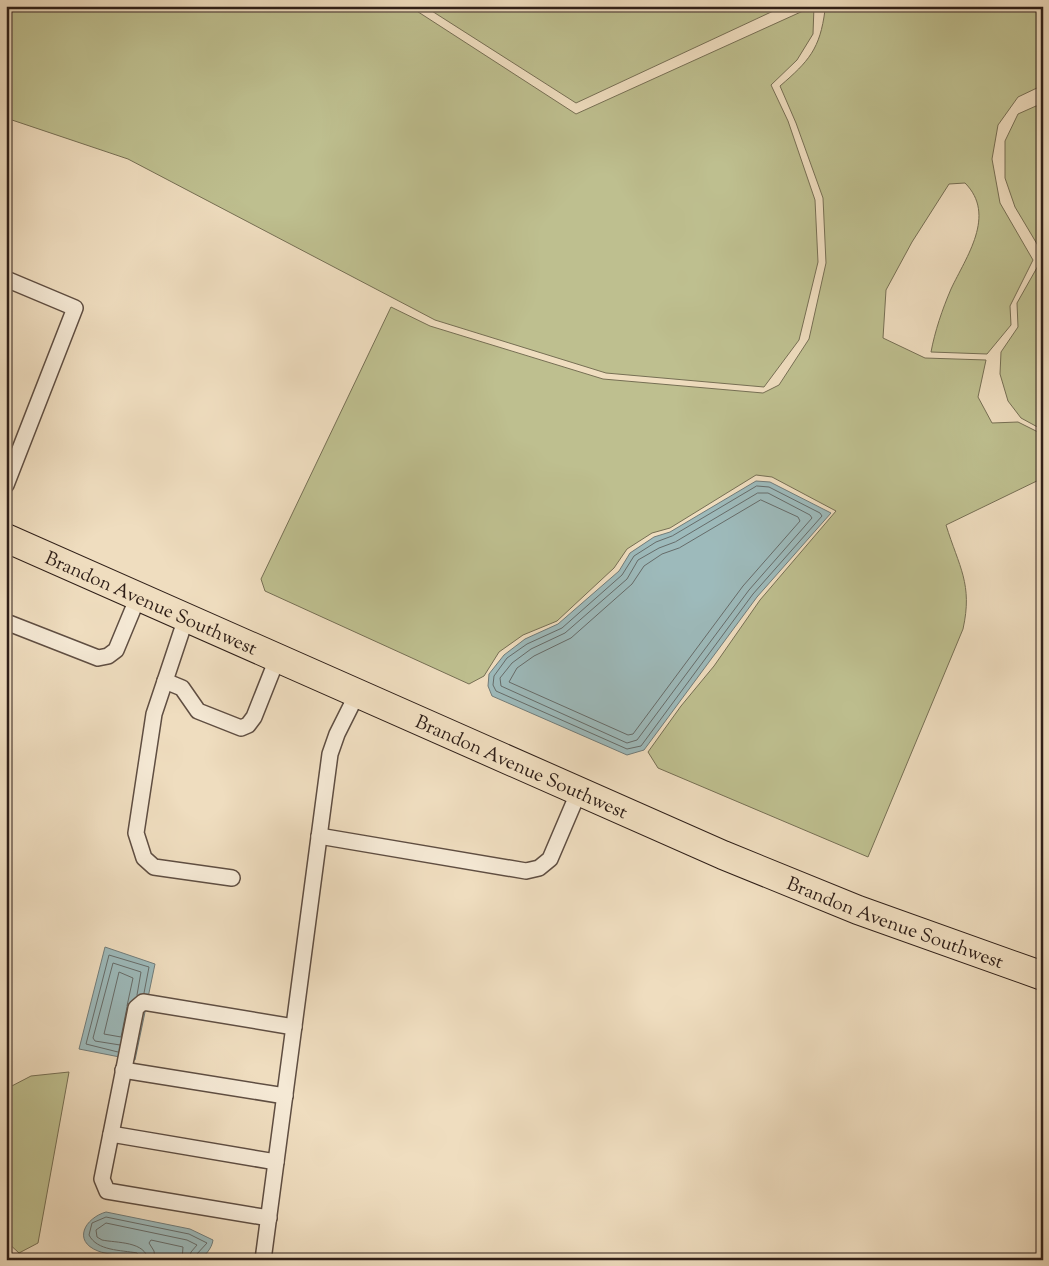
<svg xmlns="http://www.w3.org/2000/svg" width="1049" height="1266" viewBox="0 0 1049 1266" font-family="'Sorts Mill Goudy',serif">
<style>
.green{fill:#bebf8f;stroke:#766f54}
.water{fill:#9dbabb;stroke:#717c7a}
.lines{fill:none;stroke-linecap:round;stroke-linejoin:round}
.shore{stroke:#666c6a;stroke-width:1}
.service-casing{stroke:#5f4e42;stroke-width:18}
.primary-casing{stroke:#2f1f18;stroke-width:30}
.service{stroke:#f5e9d5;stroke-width:15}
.primary{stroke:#efddbf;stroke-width:28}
.labels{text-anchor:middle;stroke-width:4;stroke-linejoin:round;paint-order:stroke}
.street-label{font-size:19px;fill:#2f1f18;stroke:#f5e9d5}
</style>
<rect width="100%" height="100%" fill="#efddbf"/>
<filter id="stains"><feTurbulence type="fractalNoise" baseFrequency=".004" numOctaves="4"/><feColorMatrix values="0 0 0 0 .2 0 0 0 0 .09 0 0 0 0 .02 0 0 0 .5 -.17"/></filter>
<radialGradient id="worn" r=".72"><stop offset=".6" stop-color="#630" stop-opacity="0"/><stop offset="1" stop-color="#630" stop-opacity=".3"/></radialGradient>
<!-- green -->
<g class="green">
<polygon points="6,6 409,6 576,114 814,6 813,34 797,60 771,85 788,121 815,200 818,262 799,340 764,387 606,373 435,320 128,159 6,118"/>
<polygon points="424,6 784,6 576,103"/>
<path d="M833,6H1043V88L1039,87L1018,97L998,125L992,159L1000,203L1033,260L1010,306L1011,325L987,354L931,352C935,331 942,310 951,289C966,257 997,215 965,183L949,184L912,242L886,290L883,338L925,358L986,360L978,397L992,423L1018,422L1038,432L1040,454L1043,455V478L946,525C959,567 973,584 963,629L868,857L658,768L648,752L681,706L714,666L760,600L836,511L772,477L756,475L670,528L652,533L627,549L614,568L557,621L523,635L499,652L484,676L469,684L265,591L261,579L391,307L430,326L603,379L763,393L779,385L809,339L826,263L823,198L796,123L780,86C809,61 820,49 825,10Z"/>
<polygon points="1036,106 1043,106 1043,254 1015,207 1005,178 1005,141 1018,114"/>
<polygon points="1043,257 1043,430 1021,418 1008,401 1000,374 1001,352 1018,327 1017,303"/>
<polygon points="69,1072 38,1243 19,1253 6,1241 6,1089 31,1076"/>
</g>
<!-- water -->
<g class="water">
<polygon points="756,481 770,482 831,513 757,597 644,750 627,755 492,696 488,686 489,674 504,655 525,639 558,624 619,571 630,553 654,537 670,532"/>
<polygon points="105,947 155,964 135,1060 79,1049"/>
<path d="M106,1212L190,1229L213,1240C212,1248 205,1257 197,1260C181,1264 113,1257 98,1251C72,1241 85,1218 106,1212Z"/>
</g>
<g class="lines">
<!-- shore -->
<g class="shore">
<polygon points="757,486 769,487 820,513 822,516 753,594 641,746 627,749 496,691 493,685 494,676 507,658 527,644 562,628 622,575 634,556 656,542 672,536"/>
<polygon points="758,493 768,493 810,515 812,518 749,590 637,740 627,743 501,686 500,678 512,663 531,649 565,633 627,579 638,560 659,548 675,542"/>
<polygon points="761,500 798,517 800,521 743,586 633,734 628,735 509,682 517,668 534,656 571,638 632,584 644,566 662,554 679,548"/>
<polyline points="127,1007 121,1037 104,1034 119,972 133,978 127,1006"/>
<polyline points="120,1045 95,1041 93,1038 113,963 141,972 137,995"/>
<polyline points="118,1052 86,1044 109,955 149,967 144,993"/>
<path d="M141,1260L137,1253C121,1250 97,1251 89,1235L92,1223L106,1217L189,1234L207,1243L196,1255L195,1260"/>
<path d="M148,1260C146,1241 116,1243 102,1240L97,1237L96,1230L106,1223L187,1240L197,1245L191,1252L189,1260"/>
<polyline points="155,1260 154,1251 149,1243 151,1240 183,1247 182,1260"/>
</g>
<defs>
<g id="service">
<polyline points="6,279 75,308 6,485"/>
<polyline points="186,618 154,714 136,833 144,858 154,867 232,878"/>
<polyline points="6,622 98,658 108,656 116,650 138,597"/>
<polyline points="165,681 182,688 198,711 241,728 248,725 254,717 277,659"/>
<polyline points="319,836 526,871 539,868 550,859 579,791"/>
<polyline points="123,1070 285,1096"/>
<polyline points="111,1134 276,1162"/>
<polyline points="269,1218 107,1191 102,1179 136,1008 143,1002 294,1027"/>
<polyline points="263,1260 330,754 337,734 357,694"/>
</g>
<g id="primary">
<path id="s1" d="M6,538L723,855L858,910L1043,976"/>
</g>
</defs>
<!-- service casing -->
<use href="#service" class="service-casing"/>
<!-- primary casing -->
<use href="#primary" class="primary-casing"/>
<!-- service -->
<use href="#service" class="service"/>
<!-- primary -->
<use href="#primary" class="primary"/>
</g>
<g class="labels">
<!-- street labels -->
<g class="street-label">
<text dy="7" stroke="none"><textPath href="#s1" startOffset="159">Brandon Avenue Southwest</textPath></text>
<text dy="7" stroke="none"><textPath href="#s1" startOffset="564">Brandon Avenue Southwest</textPath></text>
<text dy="7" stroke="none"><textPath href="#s1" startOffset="969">Brandon Avenue Southwest</textPath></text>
</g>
</g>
<!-- margin -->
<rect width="1049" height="1266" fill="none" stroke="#efddbf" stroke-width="25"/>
<rect x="8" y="8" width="1034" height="1251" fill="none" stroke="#2f1f18" stroke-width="2.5"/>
<rect x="12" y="12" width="1024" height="1241" fill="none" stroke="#2f1f18"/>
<rect width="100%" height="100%" filter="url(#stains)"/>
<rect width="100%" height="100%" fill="url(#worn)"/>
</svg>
